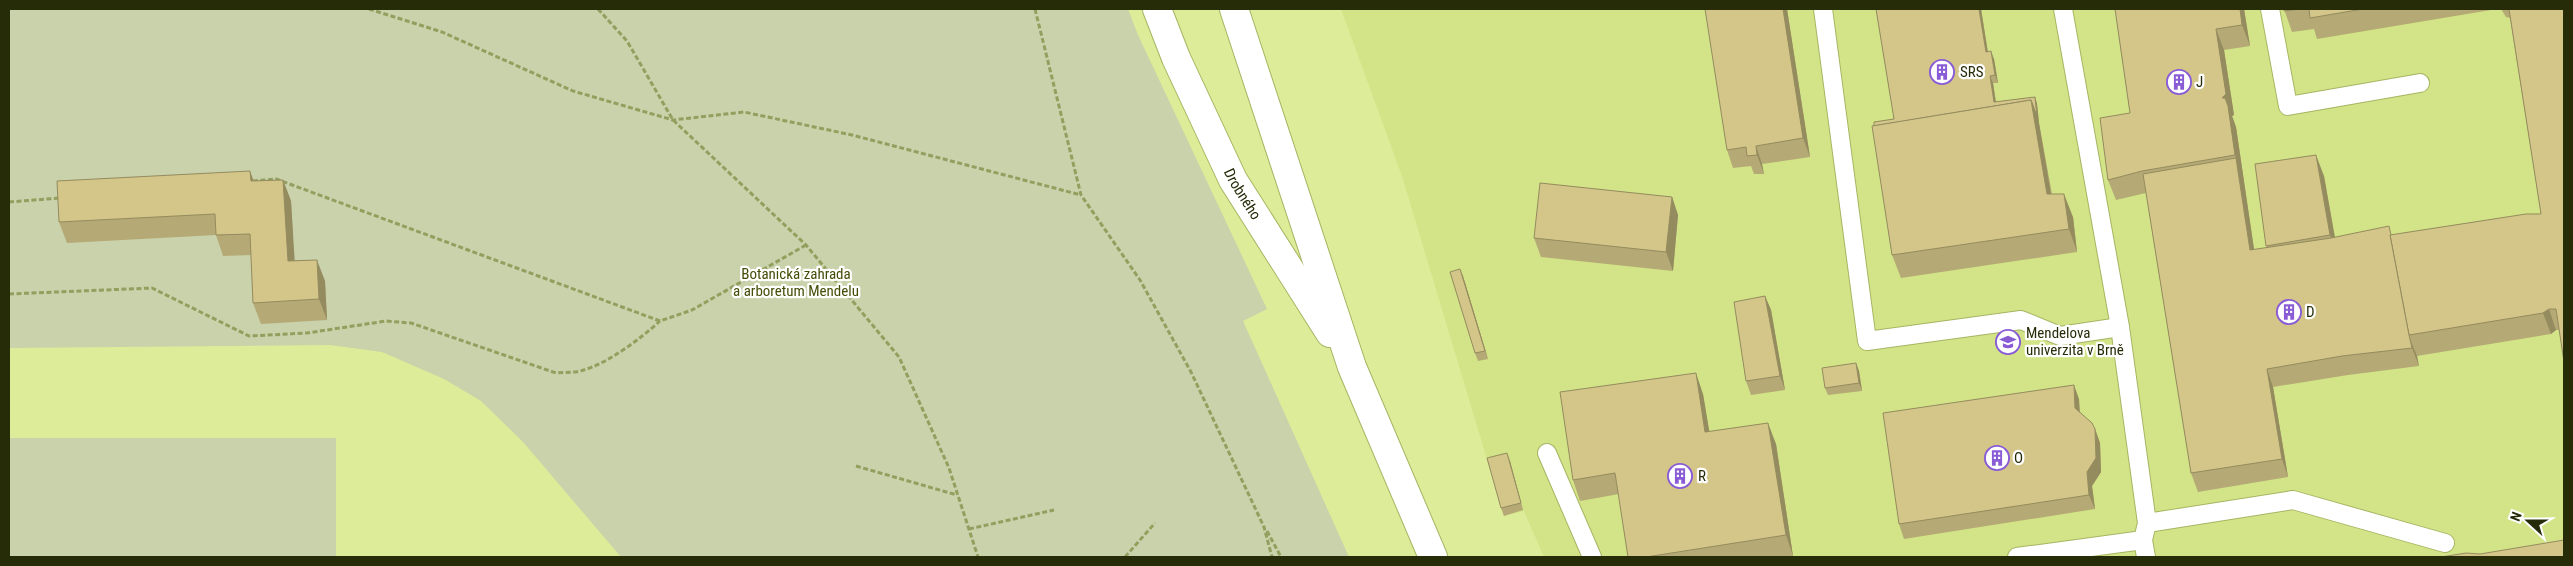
<svg xmlns="http://www.w3.org/2000/svg" width="2573" height="566" viewBox="0 0 2573 566" font-family="'Roboto Condensed',sans-serif">
<style>
.built{fill:#d2e487}
.green{fill:#c9d2ab}
.lines{fill:none;stroke-linecap:round;stroke-linejoin:round}
.service-casing{stroke:#a6b563;stroke-width:20}
.secondary-casing{stroke:#a6b563;stroke-width:30}
.path{stroke:#939f5e;stroke-width:3;stroke-dasharray:5 2.5;stroke-linecap:butt}
.service{stroke:#fff;stroke-width:18}
.secondary{stroke:#fff;stroke-width:28}
.wall{fill:#b5aa75}
.shaded-wall{fill:#948b5f}
.building{fill:#d3c688;stroke:#948b5f}
.labels{text-anchor:middle;stroke-width:4.5;stroke-linejoin:round;paint-order:stroke}
.poi-label{font-size:15px;fill:#262c08;stroke:#fff;text-anchor:start}
.street-label{font-size:15px;fill:#262c08;stroke:#fff}
.park-label{font-size:15px;fill:#454e06;stroke:#fff}
</style>
<rect width="100%" height="100%" fill="#dcec98"/>
<!-- built -->
<polygon class="built" points="1341,9 2564,9 2564,557 1544,557 1524,511 1504,516 1402,176"/>
<!-- green -->
<g class="green">
<polygon points="9,9 1128,9 1138,35 1267,309 1243,321 1349,557 621,557 523,442 481,401 444,379 382,352 330,345 9,348"/>
<rect x="9" y="438" width="327" height="119"/>
</g>
<g class="lines">
<defs>
<g id="service">
<polyline points="1823,9 1867,341 2021,320 2060,336 2120,327"/>
<polyline points="2063,9 2120,327 2147,523 2143,540 2146,557"/>
<polyline points="2270,9 2288,106 2420,83"/>
<polyline points="1547,453 1592,557"/>
<polyline points="2147,523 2293,500 2445,543"/>
<polyline points="2017,557 2143,540"/>
</g>
<g id="secondary">
<path id="s1" d="M1157,9L1176,58L1233,180L1330,333"/>
<polyline points="1234,9 1352,367 1433,557"/>
</g>
</defs>
<!-- service casing -->
<use href="#service" class="service-casing"/>
<!-- secondary casing -->
<use href="#secondary" class="secondary-casing"/>
<!-- path -->
<g class="path">
<polyline points="369,9 442,32 573,91 673,120 744,112 852,135 1081,195"/>
<polyline points="598,9 627,41 673,120 806,245 899,357 949,468 978,557"/>
<polyline points="1035,9 1081,195 1140,280 1191,372 1264,527 1272,557"/>
<polyline points="253,181 276,179 660,321 692,310 806,245"/>
<polyline points="9,202 60,198"/>
<path d="M9,294L152,288L249,336L307,333L386,321L411,323L556,373C564,372 572,373 580,371C606,365 640,339 660,321"/>
<polyline points="856,466 957,495"/>
<polyline points="969,529 1054,510"/>
<polyline points="1267,531 1281,557"/>
<polyline points="1125,557 1155,523"/>
</g>
<!-- service -->
<use href="#service" class="service"/>
<!-- secondary -->
<use href="#secondary" class="secondary"/>
</g>
<!-- wall -->
<g class="wall">
<polygon points="1787,9 1810,157 1762,164 1764,174 1754,174 1751,166 1733,168 1727,150"/>
<polygon points="1876,9 1981,9 1988,52 1994,59 1998,83 1993,83 1996,102 2035,97 2037,104 2039,123 2052,194 2073,217 2077,252 1901,278 1892,255 1874,126 1894,119"/>
<polygon points="2115,9 2244,9 2250,46 2224,50 2234,115 2232,116 2236,127 2254,250 2267,248 2266,246 2324,176 2335,237 2392,235 2541,214 2510,18 2506,17 2501,9 2564,9 2559,330 2556,330 2551,334 2417,356 2419,366 2348,375 2273,387 2288,477 2198,492 2191,473 2146,193 2116,200 2108,180 2130,113"/>
<polygon points="2284,9 2497,9 2317,39 2314,29 2292,32"/>
<polygon points="250,171 254,181 283,180 291,201 294,261 325,281 327,320 261,324 253,303 251,255 223,256 216,235 67,243 59,222"/>
<polygon points="1672,197 1678,215 1673,271 1541,257 1534,238"/>
<polygon points="1463,276 1488,359 1478,361 1475,353"/>
<polygon points="1765,296 1771,310 1785,390 1751,395 1746,381"/>
<polygon points="1856,363 1859,371 1862,391 1828,395 1825,388"/>
<polygon points="1703,394 1709,432 1776,444 1793,556 1785,557 1628,557 1619,494 1580,501 1573,480"/>
<polygon points="2079,399 2080,412 2095,429 2100,443 2101,472 2092,486 2095,509 1904,539 1899,524"/>
<polygon points="1510,461 1523,510 1504,516 1501,508"/>
</g>
<!-- shaded-wall -->
<g class="shaded-wall">
<polygon points="1783,9 1787,9 1810,157 1803,138"/>
<polygon points="1979,9 1981,9 1989,60 1986,52"/>
<polygon points="2240,9 2244,9 2250,46 2242,25"/>
<polygon points="2216,29 2224,50 2234,115 2232,116 2236,127 2257,269 2250,250 2236,158 2222,98"/>
<polygon points="1991,51 1994,59 1998,83 1995,75"/>
<polygon points="1990,76 1993,83 1997,110 1994,102"/>
<polygon points="2035,97 2037,104 2039,123 2055,218 2047,194 2031,100"/>
<polygon points="1756,146 1762,164 1764,174 1757,155"/>
<polygon points="2316,155 2324,176 2338,256 2330,235"/>
<polygon points="250,171 257,192 251,181"/>
<polygon points="283,180 291,201 296,282 288,261"/>
<polygon points="2064,194 2073,217 2077,252 2069,229"/>
<polygon points="1672,197 1678,215 1673,271 1666,252"/>
<polygon points="317,260 325,281 327,320 319,299"/>
<polygon points="1460,269 1463,276 1488,359 1485,351"/>
<polygon points="1765,296 1771,310 1785,390 1780,376"/>
<polygon points="2549,309 2556,330 2551,334 2543,313"/>
<polygon points="2410,339 2417,356 2419,366 2412,348"/>
<polygon points="1856,363 1859,371 1862,391 1859,383"/>
<polygon points="2267,369 2273,387 2288,477 2282,459"/>
<polygon points="1696,373 1703,394 1713,453 1705,432"/>
<polygon points="2074,385 2079,399 2080,423 2075,408"/>
<polygon points="1768,423 1776,444 1793,556 1786,535"/>
<polygon points="2095,429 2100,443 2101,472 2092,486 2095,509 2089,495 2087,472"/>
<polygon points="1507,453 1510,461 1523,510 1521,503"/>
</g>
<!-- building -->
<g class="building">
<polygon points="1705,9 1783,9 1803,138 1756,146 1757,155 1747,156 1746,147 1727,150"/>
<polygon points="1876,9 1979,9 1986,52 1991,51 1995,75 1990,76 1994,102 2035,97 2037,116 2031,100 1874,126 1874,122 1894,119"/>
<polygon points="2115,9 2240,9 2242,25 2216,29 2226,94 2222,98 2225,98 2228,106 2235,155 2142,171 2108,180 2100,118 2130,113"/>
<polygon points="2284,9 2301,9 2284,11"/>
<polygon points="2309,9 2363,9 2310,18"/>
<polygon points="2509,9 2564,9 2564,362 2556,309 2549,309 2543,313 2409,335 2390,235 2526,214 2541,214"/>
<polygon points="2031,100 2047,194 2064,194 2069,229 1892,255 1872,126"/>
<polygon points="2316,155 2330,235 2266,246 2255,164"/>
<polygon points="2236,158 2250,250 2331,238 2389,226 2391,235 2390,235 2409,335 2412,348 2342,356 2267,369 2282,459 2191,473 2143,174"/>
<polygon points="250,171 251,181 283,180 288,261 317,260 319,299 253,303 250,234 216,235 215,214 59,222 57,181"/>
<polygon points="1540,183 1672,197 1666,252 1534,238"/>
<polygon points="1460,269 1485,351 1475,353 1450,272"/>
<polygon points="1765,296 1780,376 1746,381 1734,302"/>
<polygon points="1856,363 1859,383 1825,388 1822,368"/>
<polygon points="1696,373 1705,432 1768,423 1786,535 1646,557 1628,557 1615,473 1573,480 1560,392"/>
<polygon points="2074,385 2075,408 2092,423 2095,429 2096,458 2087,472 2089,495 1899,524 1883,413"/>
<polygon points="1507,453 1521,503 1501,508 1487,458"/>
<polygon points="2564,540 2564,557 2441,557 2466,553 2480,554"/>
</g>
<!-- icons -->
<defs>
<symbol id="building-ring" viewBox="-11 -11 22 22"><circle r="9.5" fill="#fff" stroke="#895cd6" stroke-width="1.5"/><path d="M-4-6H4V6H1V3H-1V6H-4ZM-2.5-4.3h1.7v1.8h-1.7ZM.8-4.3h1.7v1.8H.8ZM-2.5-1h1.7V.8h-1.7ZM.8-1h1.7V.8H.8Z" fill="#895cd6"/></symbol>
<symbol id="university-ring" viewBox="-11 -11 22 22"><circle r="9.5" fill="#fff" stroke="#895cd6" stroke-width="1.5"/><path d="M0-5L7-2L0 1L-7-2ZM-4 1L0 2.5L4 1V4Q0 6-4 4Z" fill="#895cd6"/></symbol>
</defs>
<g fill-rule="evenodd">
<use href="#building-ring" x="1928" y="58" width="28" height="28"/>
<use href="#building-ring" x="2165" y="68" width="28" height="28"/>
<use href="#building-ring" x="2275" y="298" width="28" height="28"/>
<use href="#university-ring" x="1994" y="328" width="28" height="28"/>
<use href="#building-ring" x="1983" y="444" width="28" height="28"/>
<use href="#building-ring" x="1666" y="462" width="28" height="28"/>
</g>
<g class="labels">
<!-- poi labels -->
<g class="poi-label">
<text x="1960" y="77">SRS</text>
<text x="2196" y="87">J</text>
<text x="2306" y="317">D</text>
<text x="2026" y="338">Mendelova<tspan x="2026" dy="17">univerzita v Brně</tspan></text>
<text x="2014" y="463">O</text>
<text x="1698" y="481">R</text>
</g>
<!-- street labels -->
<g class="street-label">
<text dy="5" stroke="none"><textPath href="#s1" startOffset="204">Drobného</textPath></text>
</g>
<!-- park labels -->
<g class="park-label">
<text x="796" y="279">Botanická zahrada<tspan x="796" dy="17">a arboretum Mendelu</tspan></text>
</g>
</g>
<!-- border -->
<rect width="2573" height="566" fill="none" stroke="#262c08" stroke-width="20"/>
<!-- north arrow -->
<g transform="translate(2528 521) rotate(291)" stroke="#ffffff" stroke-width="4" paint-order="stroke">
<path d="M0-4L9 19L0 12L-9 19Z" fill="#262c08"/>
<text y="-8" font-size="14" font-weight="bold" text-anchor="middle" fill="#262c08">N</text>
</g>
</svg>
